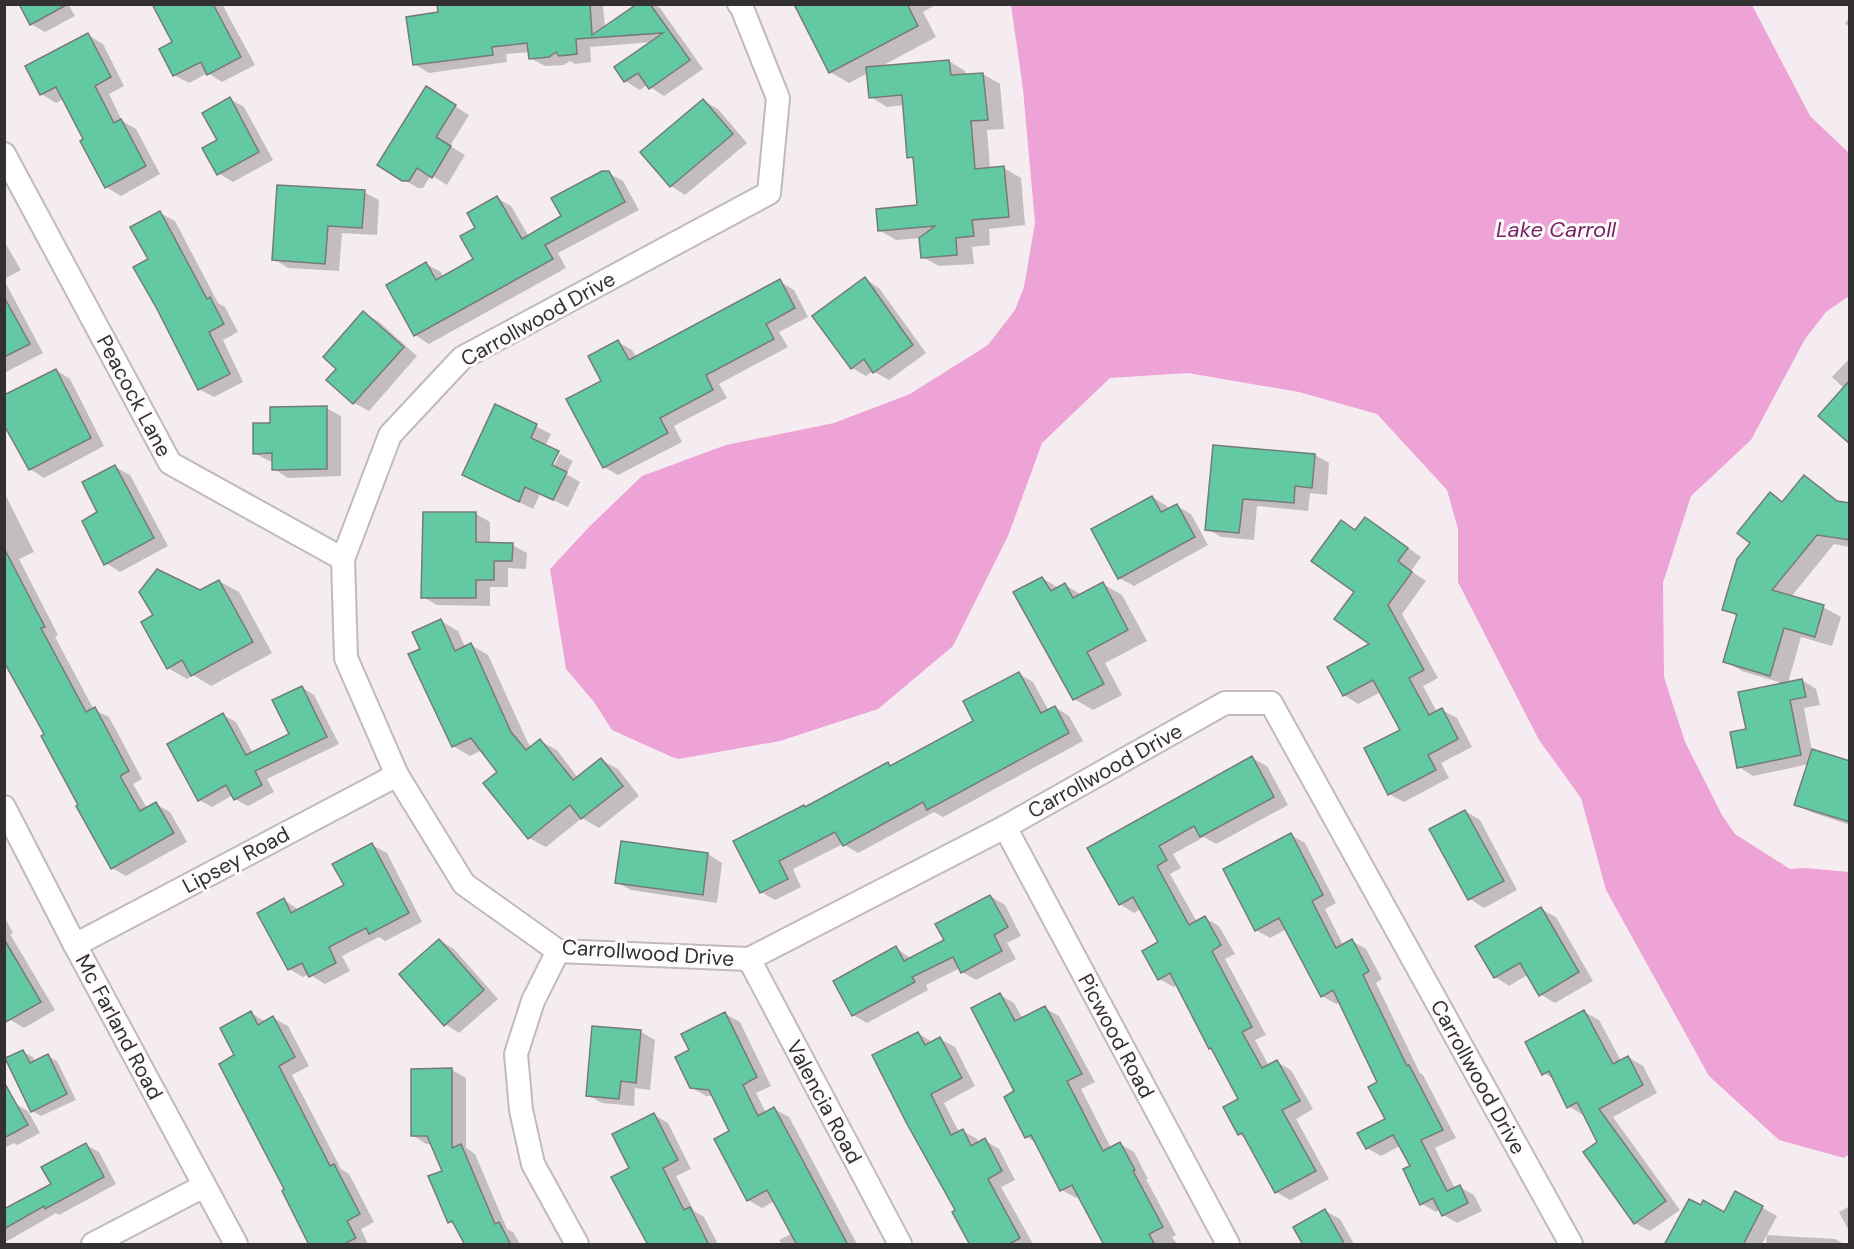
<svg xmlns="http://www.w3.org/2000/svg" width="1854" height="1249" viewBox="0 0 1854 1249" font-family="'DM Sans',sans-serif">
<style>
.water{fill:#eea3d6}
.shadow{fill:#0003}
.building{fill:#63c9a3;stroke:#747c78;stroke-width:1.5}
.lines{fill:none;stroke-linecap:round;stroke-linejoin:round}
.street-casing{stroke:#c1b9be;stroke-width:26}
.street{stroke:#fff;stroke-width:22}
.labels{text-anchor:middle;stroke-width:6;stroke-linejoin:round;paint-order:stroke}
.street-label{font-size:21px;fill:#333031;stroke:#fefbfd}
.water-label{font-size:22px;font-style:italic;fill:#782262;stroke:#fefbfd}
</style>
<rect width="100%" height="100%" fill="#f4ecf1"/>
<!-- water -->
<polygon class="water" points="1011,5 1752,5 1810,116 1849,153 1849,296 1826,312 1805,339 1751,440 1691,496 1663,583 1664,677 1685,742 1722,815 1735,834 1790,869 1804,868 1849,872 1849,1154 1844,1158 1779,1140 1709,1076 1606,890 1581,798 1539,740 1458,582 1458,529 1447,490 1377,414 1299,392 1188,373 1110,378 1042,443 1008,536 953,646 878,709 780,741 679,759 672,757 612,730 594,702 566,669 550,569 590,526 642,476 726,445 834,423 910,394 988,345 1015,310 1024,287 1035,223 1023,89"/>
<!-- shadow -->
<g class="shadow">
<polygon points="21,4 68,4 75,16 45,32 31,24"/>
<polygon points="222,4 255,65 222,82 208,73 189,83 174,75 174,43 154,5"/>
<polygon points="439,4 603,4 605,28 639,4 654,4 660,8 703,69 664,96 650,87 648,84 640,90 625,81 616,68 652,42 590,47 591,62 575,64 570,61 564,65 545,66 530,58 530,52 506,54 507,62 429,73 414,64 440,14"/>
<polygon points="793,4 937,4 923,12 936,37 880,67 949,61 965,71 966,76 983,74 1000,84 1004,129 987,130 990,169 1004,168 1021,178 1025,225 989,229 990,245 972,247 974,264 939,266 922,257 921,238 896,240 879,230 918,207 915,160 909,157 904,105 887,107 871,97 868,73 849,83 830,72"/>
<polygon points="1850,16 1850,27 1845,24"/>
<polygon points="88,35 103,44 124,86 109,94 122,121 136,129 160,174 121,196 106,187 82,142 85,140 63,99 56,103 41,94"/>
<polygon points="440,97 469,115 450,146 465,155 447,185 431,175 423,188 418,188 379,165"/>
<polygon points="230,99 244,107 273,160 233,182 218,173 219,140"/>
<polygon points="704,101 718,109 747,143 685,195 671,186"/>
<polygon points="608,173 623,181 639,210 558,253 566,268 429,344 415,335 426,264 441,272 443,277 476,260 477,228 497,198 511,206 529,237 563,217"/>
<polygon points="364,192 379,200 377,235 342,233 339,271 288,268 274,259"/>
<polygon points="160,213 175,221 218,303 225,307 238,332 223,340 243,382 214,397 199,389"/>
<polygon points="4,241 21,270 4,279"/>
<polygon points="865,279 879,288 926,353 889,380 873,371 866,376 852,368"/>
<polygon points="4,280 43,353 4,373"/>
<polygon points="779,281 794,290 808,317 779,332 788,347 719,384 727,398 674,426 682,442 618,475 604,467 603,382 618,342 632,350 637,358"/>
<polygon points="363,313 378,321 417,356 369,411 354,403 328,380 338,368"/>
<polygon points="1850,358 1850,442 1844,388 1832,377"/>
<polygon points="56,370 70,379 104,446 44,478 30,469"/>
<polygon points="496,406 551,434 545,446 547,471 550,473 560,454 573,461 566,474 580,482 568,507 540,494 533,509 464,475"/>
<polygon points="326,408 341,416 341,476 288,478 274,469 273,461 269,461 254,453 272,425"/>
<polygon points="1214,446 1315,455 1329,463 1327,495 1310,493 1308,511 1257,506 1254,540 1221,537 1207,529"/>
<polygon points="115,467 130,475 168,546 120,572 106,563 99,513"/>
<polygon points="1804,477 1821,487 1842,504 1850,505 1850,547 1834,544 1791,597 1823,607 1841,617 1832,646 1801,637 1788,683 1802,680 1816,689 1820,705 1804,708 1812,751 1850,763 1850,825 1811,812 1796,804 1809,764 1753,776 1739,767 1747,730 1785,684 1742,671 1725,661 1738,617 1724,609 1770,494 1784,502"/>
<polygon points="4,492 34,552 19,559 58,635 55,637 94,710 109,717 142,779 133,784 147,808 156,804 170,812 187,842 126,876 112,868 46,735 4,659"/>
<polygon points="1152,497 1167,506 1169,510 1177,506 1191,514 1208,545 1134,586 1119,578"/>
<polygon points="476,514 490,522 490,544 512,545 527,553 526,569 508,568 508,587 490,587 490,606 437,605 423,597"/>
<polygon points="1365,519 1380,527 1421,557 1411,571 1426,581 1402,614 1438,678 1423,686 1437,712 1442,710 1457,718 1472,747 1441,763 1449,778 1404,802 1389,794 1402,731 1381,692 1358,704 1344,695 1371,644 1356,592 1341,522 1356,531"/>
<polygon points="1042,578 1059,588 1065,585 1082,595 1103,584 1122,595 1147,641 1105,663 1122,695 1093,710 1074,699"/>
<polygon points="219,581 239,592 272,653 211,686 193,675 187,679 168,668 200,592"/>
<polygon points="441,621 458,631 465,647 471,645 488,655 528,743 531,747 540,741 557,750 578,778 601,760 618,769 639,796 599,828 582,818 546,847 529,838 500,772 482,750 470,756 453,746 410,655 422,650"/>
<polygon points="1019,674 1033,682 1049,711 1055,707 1069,716 1083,741 943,817 934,812 858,853 843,844 793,869 801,887 775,900 761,892 806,808 888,764 892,766 975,721"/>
<polygon points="302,687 314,695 339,744 267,779 274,792 248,806 235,799 233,795 212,807 199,800 223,715 236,722 253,753 291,735"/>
<polygon points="1252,758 1267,766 1288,805 1216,844 1204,837 1173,854 1181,868 1170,874 1197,922 1205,918 1219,926 1235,954 1225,959 1266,1035 1255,1040 1269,1066 1277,1062 1291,1070 1313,1109 1296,1119 1329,1179 1290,1200 1276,1192 1246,1138 1239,1134 1240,1099 1213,1049 1210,1048 1177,985 1174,987 1159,979 1160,943 1141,909 1134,913 1120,904 1089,848"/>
<polygon points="1465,811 1480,820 1517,890 1484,908 1470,899 1432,829"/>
<polygon points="1291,835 1305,843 1336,903 1325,909 1343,945 1352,941 1366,949 1382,979 1376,983 1420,1073 1423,1075 1456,1138 1435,1148 1455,1189 1460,1187 1474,1195 1482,1211 1457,1223 1443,1215 1441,1209 1436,1212 1422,1204 1412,1167 1400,1146 1381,1156 1367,1148 1387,1119 1379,1082 1340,1002 1336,1004 1322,996 1287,929 1270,938 1256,930"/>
<polygon points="372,845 387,853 422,922 385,941 379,937 342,956 350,971 325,984 309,974 303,977 289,969 284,900 299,910 346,885"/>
<polygon points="708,854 722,863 717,903 631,890 616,882"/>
<polygon points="990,896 1005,905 1021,936 1007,943 1016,959 976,980 962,972 960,968 926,985 928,990 867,1023 853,1015 896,948 912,959 946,941"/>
<polygon points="1541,909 1556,917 1593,981 1555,1003 1540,994 1529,974 1509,986 1495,977"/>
<polygon points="4,916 13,933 10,934 55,1010 24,1028 9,1019 4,1011"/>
<polygon points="439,940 454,949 498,999 459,1033 445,1024"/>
<polygon points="1000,995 1014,1003 1023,1019 1045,1008 1059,1016 1095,1082 1081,1089 1111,1148 1120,1144 1134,1152 1148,1179 1146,1179 1176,1235 1172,1237 1177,1244 1106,1244 1079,1196 1076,1198 1062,1190 1036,1143 1027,1137 1016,1092"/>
<polygon points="1584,1012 1599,1020 1621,1061 1628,1057 1643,1066 1657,1093 1613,1117 1680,1210 1650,1231 1635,1223 1585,1114 1583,1115 1568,1106 1555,1080 1544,1073"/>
<polygon points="251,1013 266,1022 273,1018 288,1026 309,1066 292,1075 341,1169 349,1174 374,1222 361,1229 368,1244 311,1244 286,1190 236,1056"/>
<polygon points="725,1014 740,1022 771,1086 756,1093 766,1113 774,1109 789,1117 857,1244 782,1244 779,1240 793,1233 775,1201 762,1208 748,1200 731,1132 714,1096 706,1096 691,1087 692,1051"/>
<polygon points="641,1032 655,1040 650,1090 635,1088 634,1106 602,1103 588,1095"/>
<polygon points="918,1033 932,1042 940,1039 955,1047 975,1086 944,1103 959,1132 963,1131 977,1139 979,1143 984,1140 999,1149 1015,1180 1001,1187 1033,1244 971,1244 957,1211 908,1123"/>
<polygon points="23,1052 33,1057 35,1062 48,1056 57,1061 76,1100 41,1116 32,1111"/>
<polygon points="452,1070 466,1078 466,1148 475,1154 507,1229 513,1232 520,1244 466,1244 457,1226 450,1222 444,1172 432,1144 426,1144 412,1135"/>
<polygon points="15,1104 28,1111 40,1133 17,1145 14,1143 4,1148 4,1110"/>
<polygon points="654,1115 668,1123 691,1169 676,1176 694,1211 704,1217 718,1244 649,1244 631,1169"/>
<polygon points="86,1145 99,1152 116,1184 59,1215 56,1213 4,1243 4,1211 53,1185"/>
<polygon points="1736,1193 1777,1216 1762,1244 1666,1244 1701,1207 1725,1214"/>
<polygon points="1850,1206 1850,1233 1839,1212"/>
<polygon points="1325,1211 1340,1219 1354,1244 1304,1244"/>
<polygon points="1767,1235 1835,1239 1844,1244 1766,1244"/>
</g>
<!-- building -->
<g class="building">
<polygon points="19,4 68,4 30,25"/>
<polygon points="152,4 213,4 241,57 207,75 201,62 173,76 159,49 172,42"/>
<polygon points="437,4 590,4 592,35 637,4 650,4 690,60 649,89 638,73 624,82 614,67 663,33 576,39 577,54 559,56 556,52 549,57 529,59 527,43 492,47 493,55 413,65 406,17 438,12"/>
<polygon points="794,4 907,4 918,26 829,73"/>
<polygon points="88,33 111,77 95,86 114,123 121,119 146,166 105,188 80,141 83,139 56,87 40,95 25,66"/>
<polygon points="949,60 951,75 983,73 988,120 971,121 975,169 1004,166 1009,217 972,220 974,236 956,238 957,255 921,258 919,238 935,226 878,231 876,209 917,205 913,157 907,158 902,95 869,98 866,67"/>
<polygon points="426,86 456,105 436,137 451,146 432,178 417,168 409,181 402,181 377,165"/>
<polygon points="230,97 259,152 217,175 202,148 217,140 202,113"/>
<polygon points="703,99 733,134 670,187 640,152"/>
<polygon points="602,171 609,171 625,202 545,245 553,259 414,336 386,285 426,262 436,280 473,259 460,236 475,228 467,213 497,196 522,239 561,216 551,198"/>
<polygon points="277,185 365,190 362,228 328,226 325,264 272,260"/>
<polygon points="160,211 207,299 210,297 224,324 209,332 230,374 198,390 157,309 133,267 148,259 130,227"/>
<polygon points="865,277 913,345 873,373 864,359 851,369 812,316"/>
<polygon points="780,279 795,308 766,324 774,339 706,375 713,390 660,418 668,433 603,468 566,399 601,381 588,356 618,340 629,360"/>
<polygon points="4,297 30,344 4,357"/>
<polygon points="363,311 404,347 353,404 326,380 336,369 323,357"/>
<polygon points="56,369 91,438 29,470 4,425 4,395"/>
<polygon points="1850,380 1850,444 1818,416"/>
<polygon points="495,404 537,424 531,438 559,451 552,465 567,472 553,500 525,487 519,502 462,475"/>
<polygon points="327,406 327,469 272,470 272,453 253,454 253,423 270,423 270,407"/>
<polygon points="1213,445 1315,454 1312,488 1295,486 1294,503 1243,499 1239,533 1205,530"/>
<polygon points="115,465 154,538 104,565 82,521 97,512 82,482"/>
<polygon points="1804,475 1837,501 1850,503 1850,540 1817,535 1772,590 1824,605 1815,637 1784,628 1770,676 1723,662 1737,614 1722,610 1737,559 1750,543 1737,533 1770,492 1782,502"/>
<polygon points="1152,496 1161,512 1177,504 1195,537 1118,579 1091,529"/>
<polygon points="423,512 476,512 476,542 513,543 512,561 494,561 494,580 476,580 476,598 421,598"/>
<polygon points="1365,517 1408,548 1398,561 1412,572 1388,605 1424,670 1409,678 1429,715 1442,708 1458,739 1428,755 1436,770 1388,795 1364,748 1400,730 1373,680 1343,696 1327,667 1369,644 1334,619 1354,592 1311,561 1341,520 1355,530"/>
<polygon points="4,548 45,627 41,628 86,712 95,707 129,771 120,776 140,811 156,802 174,833 111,869 76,806 78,805 41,736 44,734 4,662"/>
<polygon points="157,569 200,590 219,580 253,642 191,676 182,660 167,669 141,622 153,615 139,592"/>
<polygon points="1042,577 1051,591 1065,583 1073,598 1103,582 1128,630 1087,652 1104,684 1073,700 1013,592"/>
<polygon points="441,619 455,651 471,643 511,732 526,750 540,739 573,780 601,758 623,786 581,819 570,805 528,839 483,783 497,772 471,738 452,747 408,654 420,649 412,632"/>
<polygon points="1019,672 1041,713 1055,706 1069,733 927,810 923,802 843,846 835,832 779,861 788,879 760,893 733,841 804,805 805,807 888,762 890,766 973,721 963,701"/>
<polygon points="1802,679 1806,697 1790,700 1801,755 1737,768 1730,732 1746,729 1738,692"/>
<polygon points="302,686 327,737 255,771 262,785 234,800 226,785 198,801 167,744 223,713 246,755 289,734 272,700"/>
<polygon points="1812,749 1850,761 1850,822 1794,805"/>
<polygon points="1252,756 1274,797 1200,837 1194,826 1159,846 1167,860 1157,866 1189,925 1205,916 1221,945 1212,951 1252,1027 1242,1032 1262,1068 1277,1060 1300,1101 1282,1110 1316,1171 1275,1193 1242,1133 1238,1135 1223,1107 1238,1099 1211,1048 1209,1049 1170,973 1158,980 1142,951 1158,942 1133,897 1119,905 1087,848"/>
<polygon points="1465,810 1504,881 1468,900 1429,829"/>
<polygon points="1291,833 1323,895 1312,901 1336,948 1352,939 1369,971 1363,975 1407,1066 1409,1065 1443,1130 1421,1140 1447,1191 1460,1185 1468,1203 1442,1216 1433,1198 1420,1205 1403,1169 1410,1166 1393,1135 1366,1149 1357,1133 1385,1119 1368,1087 1377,1082 1333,990 1321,997 1279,918 1255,931 1223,869"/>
<polygon points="621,841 708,853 703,895 615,883"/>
<polygon points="372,843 409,913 369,934 366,928 329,947 336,963 309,977 302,963 288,970 257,913 284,898 291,913 344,885 332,864"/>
<polygon points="990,895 1008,927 994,935 1002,951 961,973 953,957 912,977 915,982 852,1016 833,981 896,946 904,961 944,940 935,924"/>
<polygon points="1541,907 1579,972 1539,996 1520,963 1494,978 1475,946"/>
<polygon points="4,939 41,1002 4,1023"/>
<polygon points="439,939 484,990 444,1026 399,974"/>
<polygon points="1000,993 1015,1021 1045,1006 1082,1074 1067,1081 1103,1151 1120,1142 1135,1170 1133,1171 1163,1227 1149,1234 1155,1245 1104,1245 1072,1185 1060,1191 1031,1135 1025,1138 1004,1097 1014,1091 971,1008"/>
<polygon points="1584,1010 1613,1064 1628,1056 1643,1085 1599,1109 1666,1201 1634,1224 1583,1152 1597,1142 1577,1102 1567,1108 1549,1071 1542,1075 1525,1042"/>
<polygon points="251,1011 258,1025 273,1016 295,1057 279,1066 330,1166 334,1164 360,1214 347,1221 356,1238 342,1245 309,1245 282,1191 284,1189 219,1064 234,1055 220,1028"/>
<polygon points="725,1012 757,1077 743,1085 758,1116 774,1107 848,1245 797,1245 767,1190 747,1201 714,1139 729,1131 709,1090 690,1088 675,1057 689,1050 681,1034"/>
<polygon points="592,1026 641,1030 636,1083 621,1081 619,1099 586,1096"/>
<polygon points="918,1032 925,1045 940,1037 962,1078 931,1094 951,1135 963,1129 971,1146 985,1138 1002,1171 988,1179 1020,1238 1008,1245 970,1245 952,1212 955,1210 907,1124 872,1055"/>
<polygon points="23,1050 30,1063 48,1054 67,1094 31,1112 5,1058"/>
<polygon points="452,1068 452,1148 461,1144 495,1224 499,1222 511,1245 465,1245 452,1221 448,1223 428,1176 442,1171 427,1136 411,1136 411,1069"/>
<polygon points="4,1082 28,1125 4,1138"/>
<polygon points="654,1113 678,1160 663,1168 684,1210 690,1207 709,1245 648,1245 611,1177 629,1168 612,1134"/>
<polygon points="86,1143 104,1177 45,1209 44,1206 4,1229 4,1209 51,1184 41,1167"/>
<polygon points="1735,1191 1763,1206 1743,1245 1664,1245 1689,1199 1701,1205 1703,1200 1724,1212"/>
<polygon points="1325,1209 1345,1245 1303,1245 1293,1227"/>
</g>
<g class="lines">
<defs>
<g id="street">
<polyline points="739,4 742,8 778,98 769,193 462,358 390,435 343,559 346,658 397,775 464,884 558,951 749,959 1005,827 1225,703 1271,703 1571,1244"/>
<polyline points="4,154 170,463 343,559"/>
<polyline points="4,807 75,945 236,1244"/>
<polyline points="1005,827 1228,1244"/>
<polyline points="75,945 397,775"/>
<polyline points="558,951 533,1001 516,1054 521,1110 533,1164 577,1244"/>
<polyline points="749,959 900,1244"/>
<polyline points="93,1244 204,1186"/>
</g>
</defs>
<!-- street casing -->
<use href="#street" class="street-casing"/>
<!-- street -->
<use href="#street" class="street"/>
</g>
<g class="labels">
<!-- street labels -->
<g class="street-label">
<text transform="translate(538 319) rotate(-29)" y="7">Carrollwood Drive</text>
<text transform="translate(134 396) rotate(62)" y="7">Peacock Lane</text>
<text transform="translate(1105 771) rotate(-29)" y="7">Carrollwood Drive</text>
<text transform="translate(236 860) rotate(-28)" y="7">Lipsey Road</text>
<text transform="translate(648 953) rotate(4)" y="7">Carrollwood Drive</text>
<text transform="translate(119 1027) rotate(62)" y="7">Mc Farland Road</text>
<text transform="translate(1116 1036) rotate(62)" y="7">Picwood Road</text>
<text transform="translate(1478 1077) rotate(61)" y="7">Carrollwood Drive</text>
<text transform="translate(824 1102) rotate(62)" y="7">Valencia Road</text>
</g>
<!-- water labels -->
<g class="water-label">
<text x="1556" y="237">Lake Carroll</text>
</g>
</g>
<!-- border -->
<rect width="1854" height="1249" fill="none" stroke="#333031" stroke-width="12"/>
</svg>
